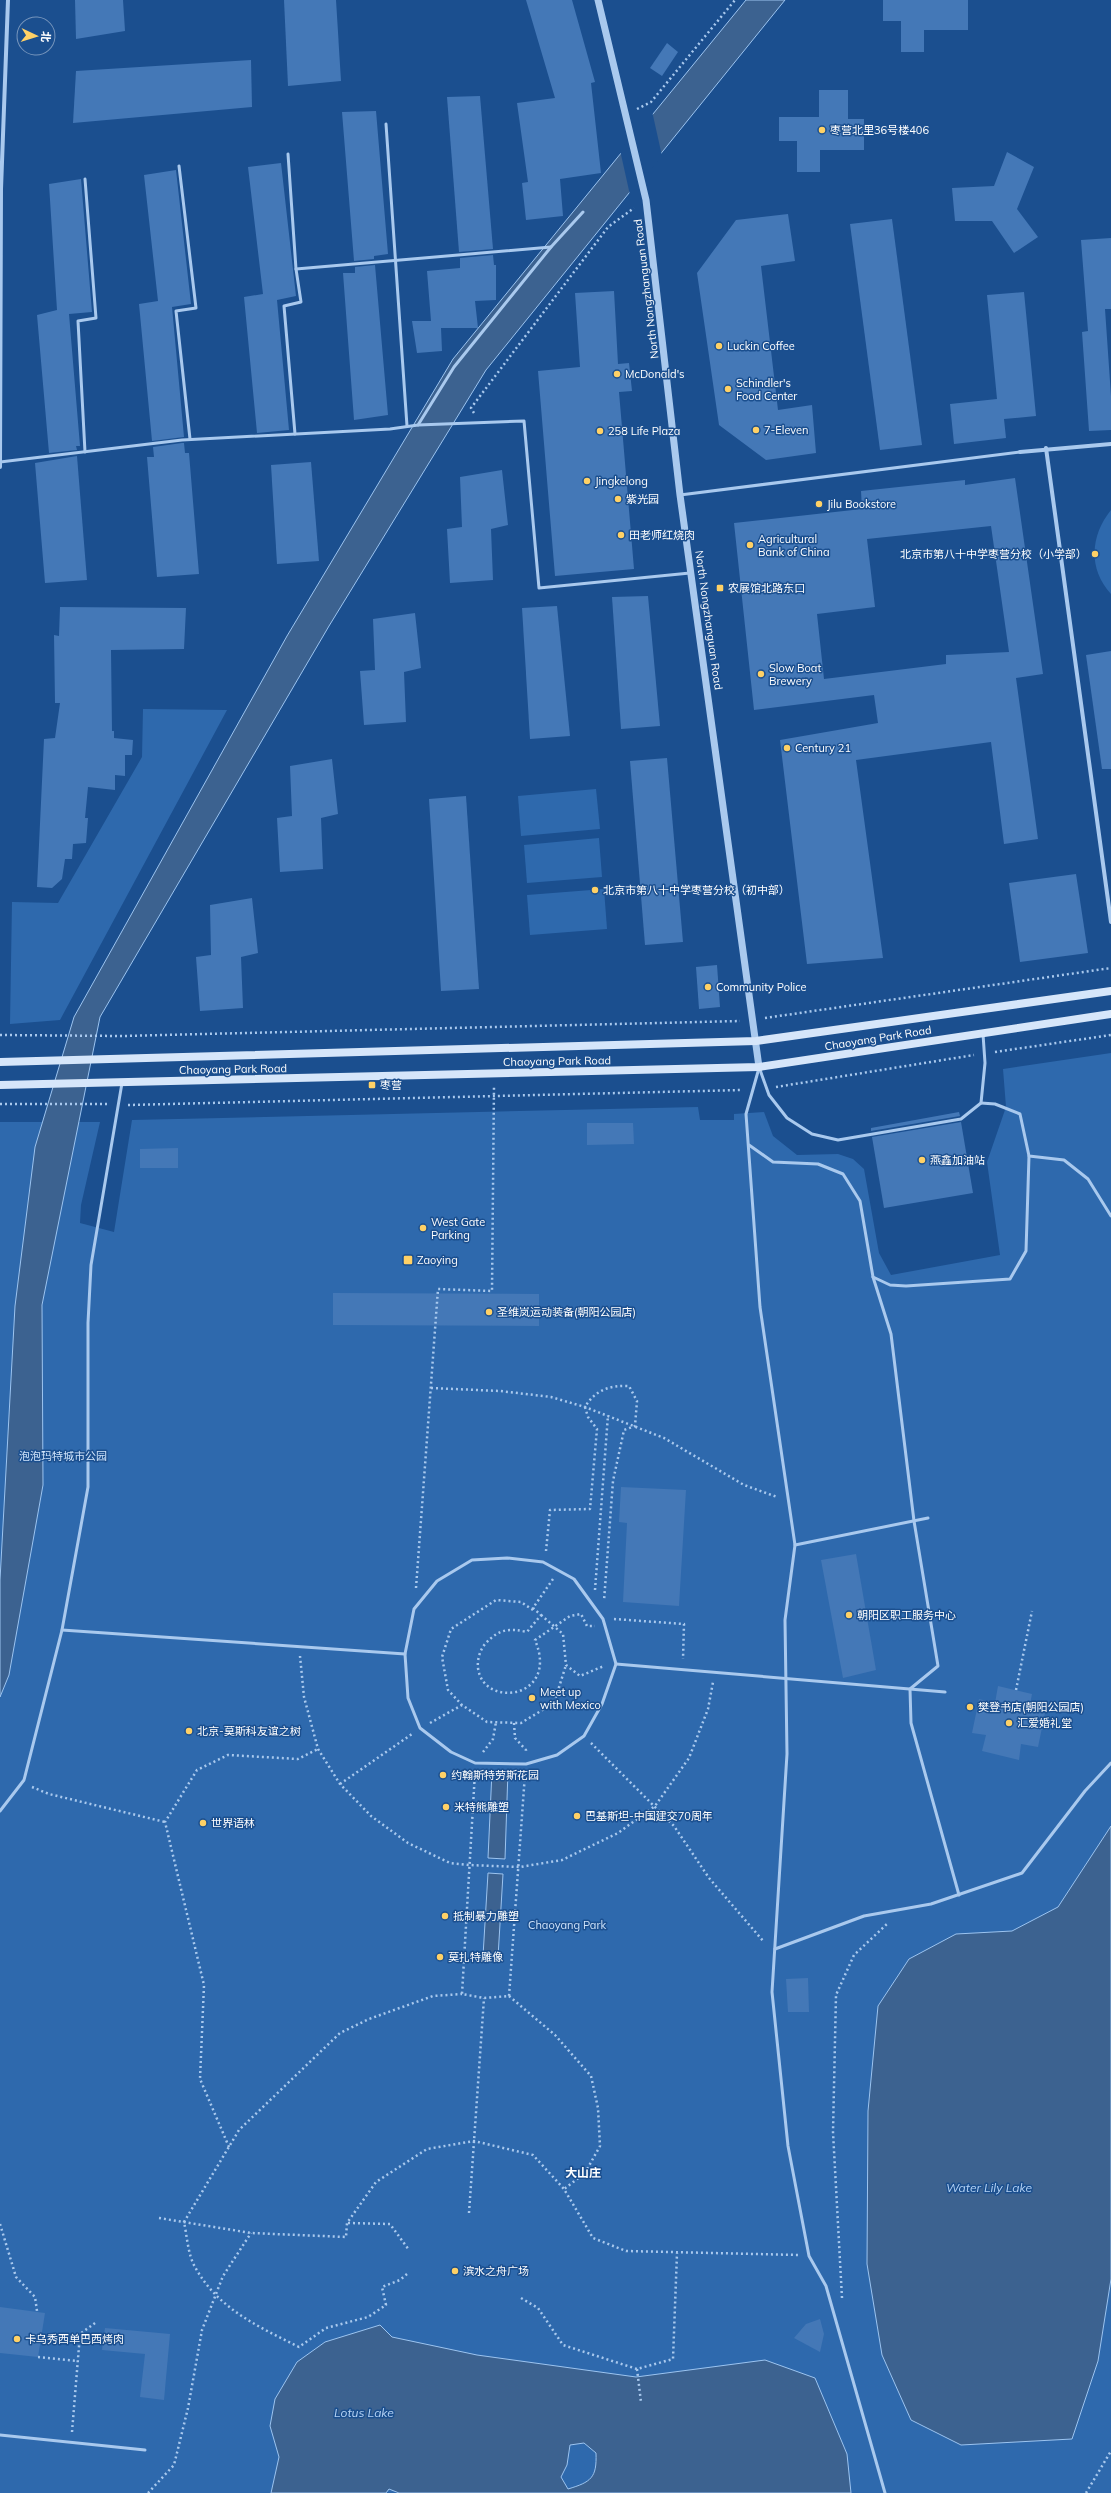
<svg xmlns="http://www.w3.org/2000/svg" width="1111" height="2493" viewBox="0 0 1111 2493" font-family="Mulish,'Noto Sans SC',sans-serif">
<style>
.green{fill:#2e69ad}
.water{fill:#3c6290;stroke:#9cc4f0;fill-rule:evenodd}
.pier{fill:#1b4f8f}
.building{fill:#4478b7;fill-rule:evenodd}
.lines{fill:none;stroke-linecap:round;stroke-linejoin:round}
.path{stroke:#a9c9ee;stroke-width:2.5;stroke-dasharray:2 3;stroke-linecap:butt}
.service{stroke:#a9c9ee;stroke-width:3}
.minor{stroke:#a9c9ee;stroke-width:4}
.tertiary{stroke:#a9c9ee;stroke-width:7}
.secondary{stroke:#d6e6fa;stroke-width:8}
.poi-dot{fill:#ffd166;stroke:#1b4f8f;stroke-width:1.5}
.labels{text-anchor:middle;stroke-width:3;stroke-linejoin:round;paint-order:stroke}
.poi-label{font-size:11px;fill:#fff;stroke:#1b4f8f;text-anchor:start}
.street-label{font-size:11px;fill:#fff;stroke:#1b4f8f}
.park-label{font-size:11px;fill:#cfe3fa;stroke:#1b4f8f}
.neighbourhood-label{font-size:12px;font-weight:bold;fill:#fff;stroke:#1b4f8f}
.water-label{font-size:12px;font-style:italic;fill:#b5d3f5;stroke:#1b4f8f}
</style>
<rect width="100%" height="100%" fill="#1b4f8f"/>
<!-- green -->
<g class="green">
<path d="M1111,510V594C1088,569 1090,536 1111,510Z"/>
<polygon points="143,709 227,710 60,1020 10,1024 12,902 58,903 142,757"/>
<polygon points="596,789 600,829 521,836 518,796"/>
<polygon points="599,838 602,877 527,883 524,845"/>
<polygon points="604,889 607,929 530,935 527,895"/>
<polygon points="1111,1053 1111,2493 0,2493 0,1122 100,1122 81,1205 80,1223 114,1232 132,1120 698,1107 700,1120 734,1120 734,1114 764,1112 773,1136 797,1155 838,1154 853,1159 864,1169 879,1253 891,1275 1000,1255 987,1162 1006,1107 1003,1069"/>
</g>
<!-- water -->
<g class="water">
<polygon points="746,0 785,0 486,370 329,626 100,1017 42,1305 43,1485 9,1675 0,1697 0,1580 15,1306 35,1147 74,1017 287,636 453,359"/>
<polygon points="492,1771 508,1771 505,1859 488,1858"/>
<polygon points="1111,1826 1111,2279 1098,2361 1072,2439 961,2445 911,2420 882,2355 867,2264 868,2111 878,2006 909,1959 956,1934 1012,1931 1058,1907"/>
<polygon points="488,1873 503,1874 498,1957 483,1956"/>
<path d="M380,2325L392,2337L477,2355L636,2377L765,2360L815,2378L847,2454L851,2493H399L389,2489L386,2493H271L279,2457L270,2426L275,2399L297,2362L325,2342ZM584,2443L596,2453C597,2478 591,2482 568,2489L561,2477L567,2465L570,2445Z"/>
</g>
<!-- pier -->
<polygon class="pier" points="652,111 662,156 630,195 620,150"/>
<!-- building -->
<g class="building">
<polygon points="75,0 123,0 125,31 76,39"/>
<polygon points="284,0 336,0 341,81 288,86"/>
<polygon points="526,0 572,0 595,82 591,83 601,173 560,179 563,216 526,220 522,183 528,182 517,103 555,98"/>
<polygon points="883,0 968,0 968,30 924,30 924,52 901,52 901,21 883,21"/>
<polygon points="667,43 678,52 662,76 650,68"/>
<polygon points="251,60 252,107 73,123 76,71"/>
<polygon points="819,90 848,90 848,119 864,119 864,150 820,150 820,172 797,172 797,141 779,141 779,117 819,117"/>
<polygon points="480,96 493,249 459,252 447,97"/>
<polygon points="376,111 388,254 374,256 374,259 354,261 342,112"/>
<polygon points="1007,152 1034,167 1017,209 1038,237 1014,253 992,221 955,221 952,188 994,186"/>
<polygon points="281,163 296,296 277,300 289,430 257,433 244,297 263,294 248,167"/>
<polygon points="176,170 191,304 172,307 184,437 152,441 139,304 158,301 144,175"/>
<polygon points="81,179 92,312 69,314 80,446 76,446 77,450 49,453 37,315 57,310 49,184"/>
<polygon points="788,214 795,261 761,266 778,410 812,405 816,453 766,460 719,425 697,273 736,220"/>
<polygon points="892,219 922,445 880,450 850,224"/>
<polygon points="1111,238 1111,309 1105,309 1111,396 1111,430 1089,431 1082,332 1088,331 1081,240"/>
<polygon points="493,255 494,265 496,265 496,300 475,301 478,328 441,328 442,351 417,353 412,321 431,321 427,271 460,268 460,258"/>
<polygon points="375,265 388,415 354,420 343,273 355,273 355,267"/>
<polygon points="614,291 618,364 629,363 632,391 619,392 634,569 555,576 538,371 580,367 575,293"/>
<polygon points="1024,292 1036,416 1004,419 1006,438 954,444 950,404 997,399 987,295"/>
<polygon points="182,443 184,443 185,453 189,453 199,574 157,577 147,457 154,457 153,447"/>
<polygon points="77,456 87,580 45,583 35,463"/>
<polygon points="311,462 319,561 277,564 271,465"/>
<polygon points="502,470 508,525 491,529 493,580 450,583 447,529 462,527 460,477"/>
<path d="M1015,478L1043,674L1016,678L1038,839L1004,844L991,742L856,760L883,958L807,964L780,740L878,723L874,695L754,710L734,523L862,509L861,491L965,480V485ZM991,526L1009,652L946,655V664L824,679L817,614L875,607L867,539Z"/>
<polygon points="648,596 660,726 621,729 612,597"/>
<polygon points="557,606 570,736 530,739 522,608"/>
<polygon points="60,607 186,608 184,649 111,650 112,731 114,731 114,738 133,740 132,755 125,755 125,776 115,775 115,790 88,787 85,818 88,818 86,843 73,844 72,859 65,859 62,879 52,888 37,887 44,739 55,738 60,703 55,703 54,635 59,636"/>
<polygon points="415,613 421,668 404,672 406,722 364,725 360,671 375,670 373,619"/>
<polygon points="1111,651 1111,769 1102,769 1086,655"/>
<polygon points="667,758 683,942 645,945 630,761"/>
<polygon points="332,759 338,814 321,818 323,869 280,872 277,818 292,816 290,766"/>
<polygon points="466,796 479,989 441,991 429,799"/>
<polygon points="1076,874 1088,953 1020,962 1009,883"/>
<polygon points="252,898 258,953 241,957 243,1008 200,1011 196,957 211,955 210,905"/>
<polygon points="717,965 720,1007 699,1009 696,967"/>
<polygon points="959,1112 960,1116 871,1131 871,1128"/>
<polygon points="961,1122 973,1193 884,1208 872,1137"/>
<polygon points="587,1123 633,1123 634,1144 587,1145"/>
<polygon points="178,1148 178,1168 140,1168 140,1149"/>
<polygon points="333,1293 539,1294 539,1326 333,1325"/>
<polygon points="621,1487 686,1490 679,1606 623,1602 627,1523 619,1522"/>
<polygon points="856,1554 876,1670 843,1678 821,1560"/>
<polygon points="998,1686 1032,1694 1029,1709 1045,1713 1038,1747 1021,1744 1019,1760 982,1751 986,1735 972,1733 979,1699 995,1703"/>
<polygon points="808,1978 809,2012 788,2012 786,1979"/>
<polygon points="0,2307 45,2313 38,2357 0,2353"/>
<polygon points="820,2319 824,2334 820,2352 794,2338 806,2324"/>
<polygon points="105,2328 170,2334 164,2400 140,2397 145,2354 102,2350"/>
</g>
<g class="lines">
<!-- path -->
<g class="path">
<polyline points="637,109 651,102 735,0"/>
<polyline points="474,413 471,408 608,227 634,208"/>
<polyline points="765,1018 1111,968"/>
<polyline points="0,1035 122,1036 740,1021"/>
<polyline points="995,1052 1111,1035"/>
<polyline points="776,1087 974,1055"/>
<polyline points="0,1104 107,1104"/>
<polyline points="128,1105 741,1090"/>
<polyline points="431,1388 500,1391 551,1397 585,1407 664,1438 744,1485 777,1497"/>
<path d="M546,1551L550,1510L590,1509L597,1429L588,1417L585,1407C595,1390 610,1385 629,1386L637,1401L635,1426L624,1430L613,1481L604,1601"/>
<path d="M553,1579L533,1608L541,1615L527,1632C509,1628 499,1629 486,1643C480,1649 477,1660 478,1668C483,1709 560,1699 535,1640L570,1616L581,1614L587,1626H595"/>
<polyline points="416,1588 438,1289 492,1291 494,1086"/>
<polyline points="595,1590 608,1415"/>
<polyline points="533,1610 521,1602 496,1600 451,1629 442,1657 448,1690 462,1705 487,1722 521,1723 554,1703 566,1665"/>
<polyline points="541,1615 563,1634 566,1665 580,1676 604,1666"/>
<polyline points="614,1619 684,1624 683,1659"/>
<polyline points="300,1656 304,1697 318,1749 340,1784 371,1816 408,1843 450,1863 469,1865 520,1867 562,1860 618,1833 655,1806 689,1758 708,1709 713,1682"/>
<polyline points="1016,1690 1032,1611"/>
<polyline points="430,1723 462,1705"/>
<polyline points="514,1723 515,1738 526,1750 526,1753"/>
<polyline points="591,1743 674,1826 709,1878 764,1942"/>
<polyline points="483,1752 493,1739 496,1722"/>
<polyline points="475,1772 462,1994 484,1998 509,1996 525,1774"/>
<polyline points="340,1784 412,1734"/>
<polyline points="32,1787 49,1794 165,1822"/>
<polyline points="509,1996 555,2035 591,2076 598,2108 600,2146 585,2173 564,2189"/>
<polyline points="229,2147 200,2079 204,1985 165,1822 197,1770 228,1755 298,1759 318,1749"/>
<polyline points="469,2213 484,1998"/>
<polyline points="159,2218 251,2233 346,2237 347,2223 376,2182 427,2149 474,2141 533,2155 564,2189 593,2238 626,2251 799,2255"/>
<polyline points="348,2223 390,2224 409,2250"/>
<polyline points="0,2224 16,2277 35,2297 37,2311"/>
<path d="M407,2274L400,2280L382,2287L386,2305L368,2317L326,2328L299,2347C259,2327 218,2309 195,2267C188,2255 187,2236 184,2222L239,2130L340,2033L369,2019L433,1996L462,1994"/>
<polyline points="521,2298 538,2308 563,2345 637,2369 673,2359 677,2253"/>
<polyline points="842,2298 833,2132 836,1995 854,1955 887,1924"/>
<polyline points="38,2357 78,2361"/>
<polyline points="637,2369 641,2402"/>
<polyline points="72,2432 80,2334 95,2323"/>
<polyline points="148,2493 174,2465 188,2408 202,2330 223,2276 251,2233"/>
<polyline points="1086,2493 1111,2451"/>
</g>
<!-- service -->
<g class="service">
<polyline points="386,124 407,426"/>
<polyline points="288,154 296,269 301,302 284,306 295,434"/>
<polyline points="179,166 196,308 176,311 190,439"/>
<polyline points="296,269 551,247"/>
<polyline points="418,425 524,421 539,588 690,573"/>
<polyline points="85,452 78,321 96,318 85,179"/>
<polyline points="0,462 182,440 390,429 418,425 454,367 551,247 583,212"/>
<polyline points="680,495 1020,452"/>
<polyline points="759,1067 769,1095 787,1118 812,1134 838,1140 961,1119 981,1103 985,1063 983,1034"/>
<polyline points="759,1068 746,1114 760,1307 795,1545 785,1620 787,1754 772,1992 788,2146 809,2256 826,2286 885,2493"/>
<polyline points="981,1103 995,1104 1020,1114 1029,1156 1064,1160 1088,1179 1111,1216"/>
<polyline points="749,1145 773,1162 818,1164 843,1174 860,1201 873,1277 890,1285 906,1286 1010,1279 1026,1251 1029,1156"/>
<polyline points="873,1277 891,1334 914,1521 938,1666 910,1689 911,1723 959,1895"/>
<polyline points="795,1545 928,1518"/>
<polygon points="507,1558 543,1562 574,1579 603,1619 616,1664 602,1704 584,1736 557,1755 526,1764 475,1763 451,1752 420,1728 408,1698 405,1654 414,1609 437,1581 472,1560"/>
<polyline points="62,1630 405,1654"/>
<polyline points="616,1664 945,1692"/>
<polyline points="0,1811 24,1780 62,1630 88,1487 88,1323 91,1265 122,1083"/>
<polyline points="775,1949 864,1916 931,1904 1022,1873 1085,1791 1111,1763"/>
<polyline points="0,2435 145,2450"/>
</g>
<!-- minor -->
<g class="minor">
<polyline points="1046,448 1111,922"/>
<polyline points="1020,452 1111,444"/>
<polyline points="0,467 1,189 8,0"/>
</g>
<!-- tertiary -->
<polyline class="tertiary" points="598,0 646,200 680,495 759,1067"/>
<!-- secondary -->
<g class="secondary">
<polyline points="0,1062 756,1041 1111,991"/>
<polyline points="0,1085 759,1067 1111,1014"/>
</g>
</g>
<!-- markers -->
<g class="poi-dot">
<circle cx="822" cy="130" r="4"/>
<circle cx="719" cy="346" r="4"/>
<circle cx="617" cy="374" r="4"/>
<circle cx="728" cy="389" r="4"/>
<circle cx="756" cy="430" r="4"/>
<circle cx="600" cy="431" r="4"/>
<circle cx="587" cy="481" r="4"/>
<circle cx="618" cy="499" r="4"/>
<circle cx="819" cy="504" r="4"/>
<circle cx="621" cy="535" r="4"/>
<circle cx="750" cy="545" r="4"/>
<circle cx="1095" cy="554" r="4"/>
<rect x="716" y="584" width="8" height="8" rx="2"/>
<circle cx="761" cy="674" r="4"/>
<circle cx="787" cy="748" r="4"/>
<circle cx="595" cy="890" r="4"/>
<circle cx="708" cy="987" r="4"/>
<rect x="368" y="1081" width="8" height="8" rx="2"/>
<circle cx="922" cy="1160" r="4"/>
<circle cx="423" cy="1228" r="4"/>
<rect x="403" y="1255" width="10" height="10" rx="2"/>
<circle cx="489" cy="1312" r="4"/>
<circle cx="849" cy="1615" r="4"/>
<circle cx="532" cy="1698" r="4"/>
<circle cx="970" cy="1707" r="4"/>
<circle cx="1009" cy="1723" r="4"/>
<circle cx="189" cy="1731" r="4"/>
<circle cx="443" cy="1775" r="4"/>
<circle cx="446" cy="1807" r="4"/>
<circle cx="577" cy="1816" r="4"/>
<circle cx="203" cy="1823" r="4"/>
<circle cx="445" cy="1916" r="4"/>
<circle cx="440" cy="1957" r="4"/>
<circle cx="455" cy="2271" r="4"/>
<circle cx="17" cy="2339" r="4"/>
</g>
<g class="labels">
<!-- poi labels -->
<g class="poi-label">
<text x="830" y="134">枣营北里36号楼406</text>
<text x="727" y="350">Luckin Coffee</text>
<text x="625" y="378">McDonald's</text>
<text x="736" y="387">Schindler's<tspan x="736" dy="13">Food Center</tspan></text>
<text x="764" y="434">7-Eleven</text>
<text x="608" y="435">258 Life Plaza</text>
<text x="595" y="485">Jingkelong</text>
<text x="626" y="503">紫光园</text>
<text x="827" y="508">Jilu Bookstore</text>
<text x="629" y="539">田老师红烧肉</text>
<text x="758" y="543">Agricultural<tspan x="758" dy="13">Bank of China</tspan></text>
<text x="1087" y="558" text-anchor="end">北京市第八十中学枣营分校（小学部）</text>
<text x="728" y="592">农展馆北路东口</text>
<text x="769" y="672">Slow Boat<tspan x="769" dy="13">Brewery</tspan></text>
<text x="795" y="752">Century 21</text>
<text x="603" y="894">北京市第八十中学枣营分校（初中部）</text>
<text x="716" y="991">Community Police</text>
<text x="380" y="1089">枣营</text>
<text x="930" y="1164">燕鑫加油站</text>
<text x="431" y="1226">West Gate<tspan x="431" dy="13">Parking</tspan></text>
<text x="417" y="1264">Zaoying</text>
<text x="497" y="1316">圣维岚运动装备(朝阳公园店)</text>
<text x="857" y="1619">朝阳区职工服务中心</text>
<text x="540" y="1696">Meet up<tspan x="540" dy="13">with Mexico</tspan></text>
<text x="978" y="1711">樊登书店(朝阳公园店)</text>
<text x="1017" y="1727">汇爱婚礼堂</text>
<text x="197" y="1735">北京-莫斯科友谊之树</text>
<text x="451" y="1779">约翰斯特劳斯花园</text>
<text x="454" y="1811">米特熊雕塑</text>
<text x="585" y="1820">巴基斯坦-中国建交70周年</text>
<text x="211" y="1827">世界语林</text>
<text x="453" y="1920">抵制暴力雕塑</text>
<text x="448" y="1961">莫扎特雕像</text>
<text x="463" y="2275">滨水之舟广场</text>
<text x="25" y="2343">卡乌秀西单巴西烤肉</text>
</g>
<!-- street labels -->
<g class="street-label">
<text transform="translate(646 289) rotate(-97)" y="4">North Nongzhanguan Road</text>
<text transform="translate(709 620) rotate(82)" y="4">North Nongzhanguan Road</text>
<text transform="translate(878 1038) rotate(-9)" y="4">Chaoyang Park Road</text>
<text transform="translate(557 1061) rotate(-1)" y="4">Chaoyang Park Road</text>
<text transform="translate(233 1069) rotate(-1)" y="4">Chaoyang Park Road</text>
</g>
<!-- park labels -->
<g class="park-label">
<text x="63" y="1460">泡泡玛特城市公园</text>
<text x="567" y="1929">Chaoyang Park</text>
</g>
<!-- neighbourhood labels -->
<g class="neighbourhood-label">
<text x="583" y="2177">大山庄</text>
</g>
<!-- water labels -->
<g class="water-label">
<text x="989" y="2192">Water Lily Lake</text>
<text x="364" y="2417">Lotus Lake</text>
</g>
</g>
<!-- north arrow -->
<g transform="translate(36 36) rotate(94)"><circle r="19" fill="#1b4f8f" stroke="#7695bc"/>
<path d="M0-3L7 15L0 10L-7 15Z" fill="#ffd166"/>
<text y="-6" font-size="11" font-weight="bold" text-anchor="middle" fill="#ffffff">北</text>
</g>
</svg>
